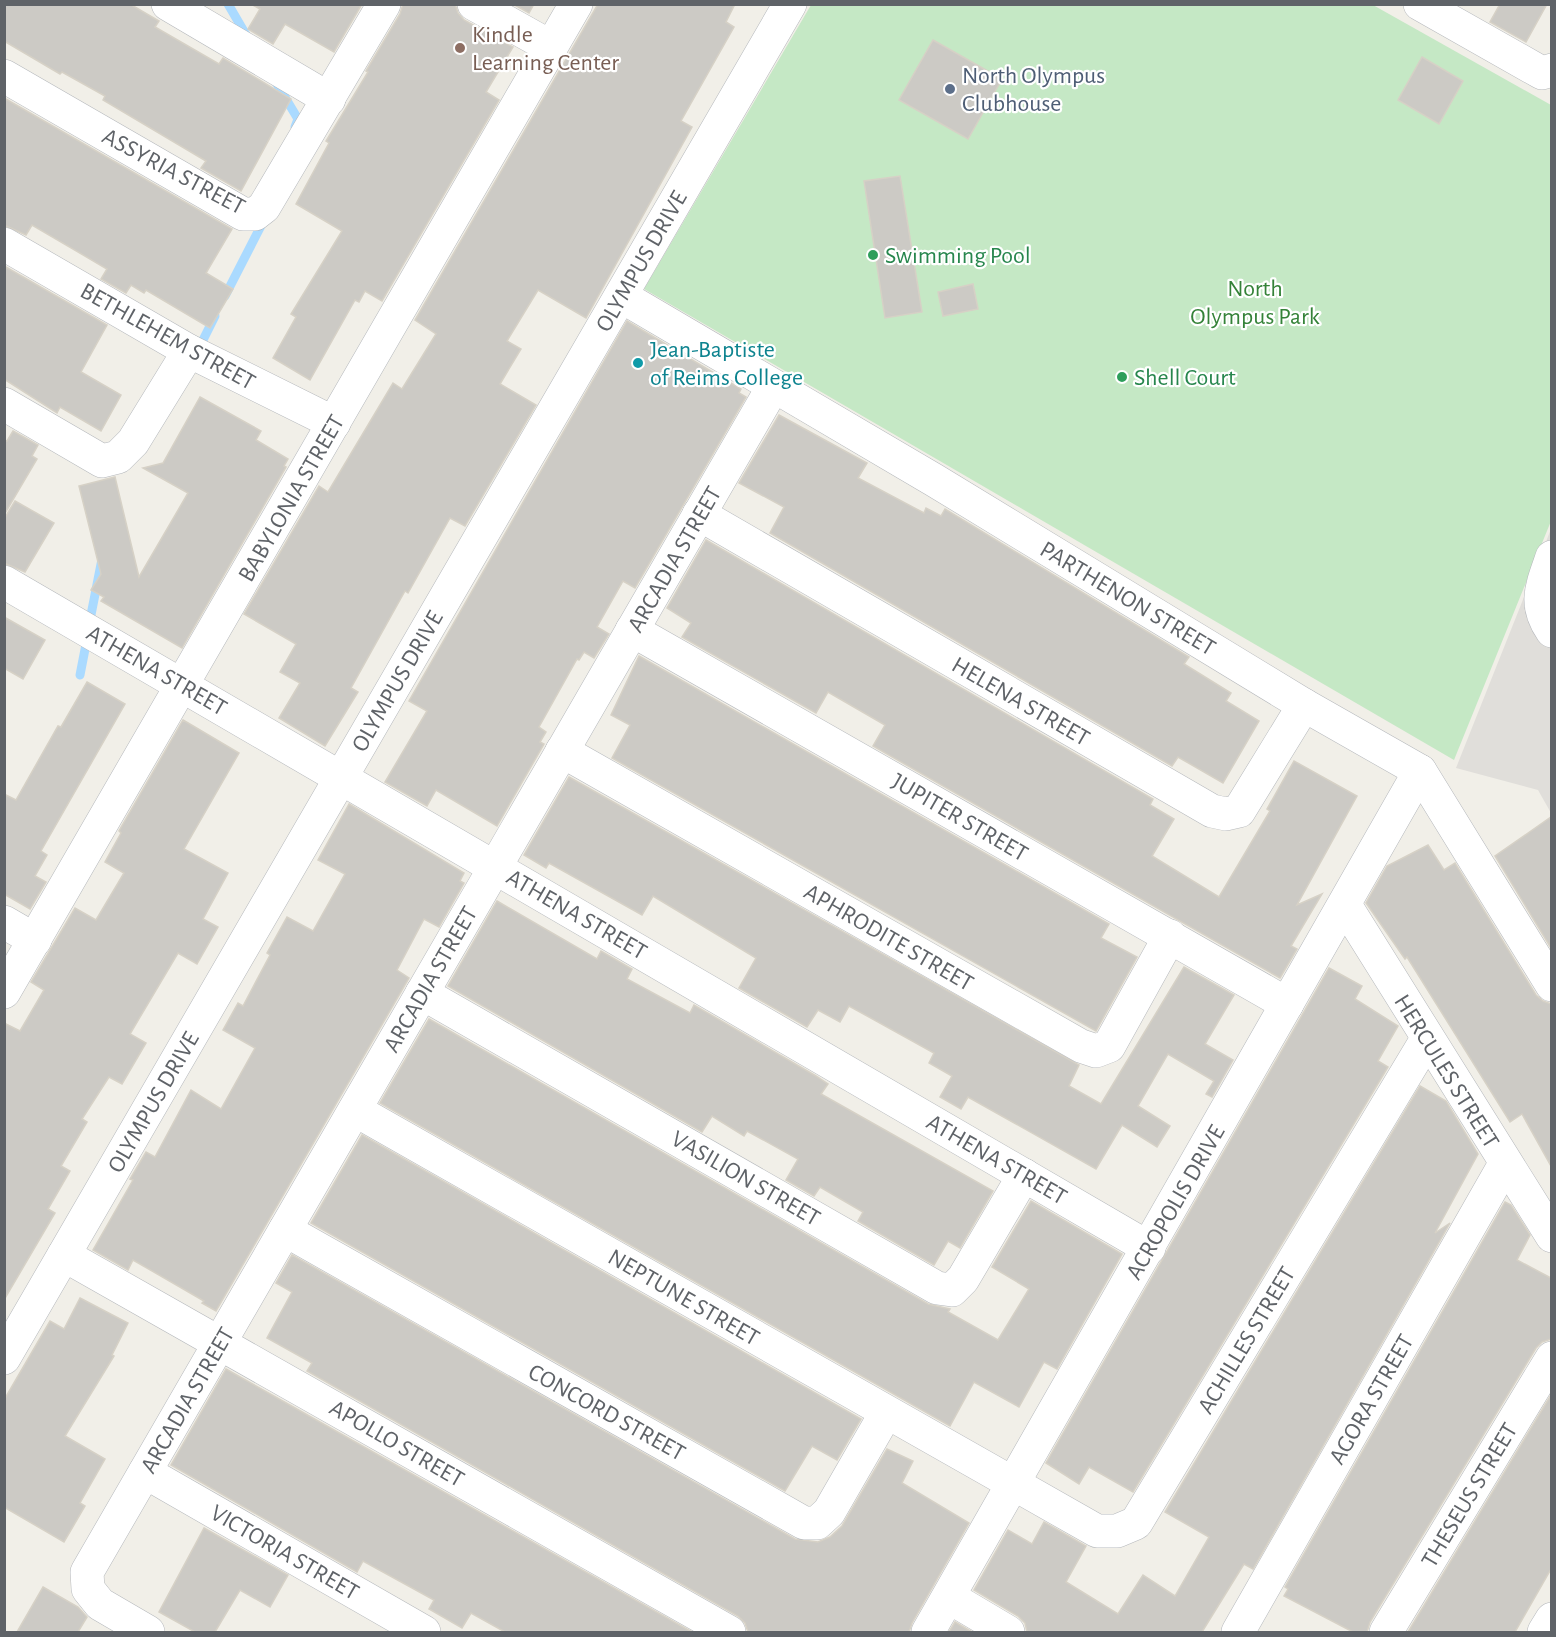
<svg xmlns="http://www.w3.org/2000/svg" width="1556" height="1637" viewBox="0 0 1556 1637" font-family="'Alegreya Sans',sans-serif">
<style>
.industrial{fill:#e0deda}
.green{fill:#c5e8c5}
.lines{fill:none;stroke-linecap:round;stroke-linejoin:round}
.stream{stroke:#aadaff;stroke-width:9}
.building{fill:#cccac5;stroke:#d6d1c6;stroke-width:1.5}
.minor-casing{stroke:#b5b8bc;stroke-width:34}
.minor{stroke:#fff;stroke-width:33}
.education-dot{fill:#8d6e63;stroke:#fff;stroke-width:2}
.service-dot{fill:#5c6f8a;stroke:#fff;stroke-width:2}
.leisure-dot{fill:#2e9e5b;stroke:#fff;stroke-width:2}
.culture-dot{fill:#0f9aa8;stroke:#fff;stroke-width:2}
.labels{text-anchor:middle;stroke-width:4.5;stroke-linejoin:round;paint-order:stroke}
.education-label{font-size:24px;fill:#785e54;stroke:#fff;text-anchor:start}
.service-label{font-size:24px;fill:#4e5e75;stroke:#fff;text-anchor:start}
.street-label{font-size:24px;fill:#5f6368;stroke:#fff}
.leisure-label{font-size:24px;fill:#27864d;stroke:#fff;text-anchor:start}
.park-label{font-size:24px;fill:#348238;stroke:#fff}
.culture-label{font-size:24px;fill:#0d838f;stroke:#fff;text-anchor:start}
</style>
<rect width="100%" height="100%" fill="#f1efe8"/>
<!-- industrial -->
<polygon class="industrial" points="1551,529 1551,813 1538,790 1456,768"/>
<!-- green -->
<polygon class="green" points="811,5 1373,5 1551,105 1551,521 1454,760 644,289"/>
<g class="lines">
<!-- stream -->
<g class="stream">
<polyline points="228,4 249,40"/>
<polyline points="274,79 298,119 295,127"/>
<polyline points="225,296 264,220"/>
<polyline points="198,350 215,316"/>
<polyline points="89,625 102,559"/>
<polyline points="80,675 87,639"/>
</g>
</g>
<!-- building -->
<g class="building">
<polygon points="4,4 130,4 159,21 155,27 219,64 223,58 291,99 241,191 201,168 206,161 103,100 105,96 62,72 60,74 4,41"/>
<polygon points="251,4 362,4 334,52 285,24 273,44 248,29 260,9"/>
<polygon points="403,4 455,4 458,13 464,20 513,47 486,92 499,100 382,301 365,291 359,302 355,300 310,380 273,358 296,317 291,314 342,231 296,204 329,143 326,141 368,72 366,71 400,14"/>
<polygon points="513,4 534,4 529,13"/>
<polygon points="598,4 735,4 726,22 734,27 681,121 692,127 586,318 538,290 507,341 521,349 500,384 536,405 465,526 450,518 408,593 405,591 351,688 358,692 325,746 279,718 300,683 280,672 296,644 244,614 319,486 328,492 393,383 402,389 436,334 415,320"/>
<polygon points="1500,4 1547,4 1526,42 1490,22"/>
<polygon points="933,40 1002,79 968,139 899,100"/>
<polygon points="1422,57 1463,81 1439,124 1398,100"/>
<polygon points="4,98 232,229 206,273 233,289 210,328 146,290 144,293 131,285 126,293 101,279 107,269 32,225 26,235 4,225"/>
<polygon points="900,176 922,312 885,318 864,181"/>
<polygon points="4,266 107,325 81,372 121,395 101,431 60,407 57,413 4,379"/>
<polygon points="973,284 978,309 943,316 938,292"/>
<polygon points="627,321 741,389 739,393 746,397 635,588 623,581 597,627 609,634 594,658 584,652 579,660 577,659 539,727 546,732 540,742 544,744 497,826 436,790 427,806 385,782 427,711 409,701"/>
<polygon points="200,397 261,431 256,440 288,459 284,466 286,467 182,648 101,601 104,597 91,590 101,574 79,486 115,477 139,577 188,493 143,468 163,463"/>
<polygon points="779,415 867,463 858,478 924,513 926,508 941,516 945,509 1189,657 1184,664 1231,693 1226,701 1259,721 1223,783 1178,757 1172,766 770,533 784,507 739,483"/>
<polygon points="13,431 38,445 32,456 37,459 4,515 4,440 7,441"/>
<polygon points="15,501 54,523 25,572 4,563 4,519"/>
<polygon points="706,540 1153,799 1150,805 1174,819 1152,856 1219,897 1270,811 1267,809 1294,761 1357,796 1297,905 1322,894 1291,946 1297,949 1280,978 873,746 885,725 828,692 816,713 682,637 691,623 667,608"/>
<polygon points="4,617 45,640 23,679 4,668"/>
<polygon points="639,656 1109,924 1101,938 1137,957 1096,1031 612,758 630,725 611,715"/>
<polygon points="87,682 125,704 41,851 47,855 35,876 46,882 30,909 4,894 4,794 16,800 58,726 61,727"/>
<polygon points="183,720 239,753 184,849 228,873 203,919 218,927 197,964 178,953 130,1034 146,1043 122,1084 109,1077 82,1119 87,1122 61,1166 70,1171 48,1209 55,1213 4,1300 4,1023 20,1031 44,990 31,982 75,908 96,920 124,873 105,862 121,833 119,831"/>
<polygon points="569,777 1079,1065 1069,1086 1101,1104 1184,967 1234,995 1205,1044 1233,1060 1212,1097 1206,1094 1214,1081 1168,1054 1138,1106 1170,1126 1157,1147 1122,1125 1096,1169 968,1097 961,1109 940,1097 952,1076 929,1063 934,1053 849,1006 840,1022 818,1010 807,1027 739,988 756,958 653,896 642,915 549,863 546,868 524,855"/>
<polygon points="349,804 464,873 460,881 464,883 439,927 424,919 397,970 409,978 216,1311 202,1303 204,1301 133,1260 128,1270 93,1250 133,1180 130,1179 146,1152 155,1157 191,1090 221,1109 255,1048 223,1030 238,1003 243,1006 270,955 267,953 287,917 313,931 345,874 318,860"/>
<polygon points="1551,817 1551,948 1495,856"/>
<polygon points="1428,845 1444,870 1455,863 1536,995 1543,1001 1551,1004 1551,1166 1522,1114 1510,1122 1407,957 1405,959 1366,903 1387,866"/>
<polygon points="497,901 597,959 601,951 632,969 627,979 690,1013 694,1005 816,1076 828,1084 821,1094 993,1191 960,1248 948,1241 934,1265 858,1221 863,1212 820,1187 814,1196 786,1180 798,1159 747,1131 744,1136 712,1116 702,1132 448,986"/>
<polygon points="1329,968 1362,986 1355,999 1398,1026 1378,1061 1388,1067 1133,1492 1089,1467 1079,1484 1046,1463"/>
<polygon points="429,1019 928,1304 950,1309 948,1312 998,1340 1029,1289 992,1267 1031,1201 1122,1254 1057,1369 1044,1362 1019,1407 974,1382 950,1426 380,1103"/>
<polygon points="1420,1086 1446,1101 1478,1154 1435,1233 1450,1223 1253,1569 1244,1564 1202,1632 1027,1632 1025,1623 1018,1616 974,1590 1008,1530 1032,1544 1044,1522 1086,1546 1066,1582 1118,1614 1143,1575 1175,1596 1209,1537 1165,1512"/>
<polygon points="362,1135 861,1419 837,1460 812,1446 785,1491 311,1223"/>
<polygon points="1505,1202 1511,1205 1530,1235 1517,1260 1551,1278 1551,1339 1542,1342 1536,1348 1370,1622 1367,1632 1353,1632 1284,1596 1288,1589 1285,1587"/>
<polygon points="292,1255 795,1539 818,1542 830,1537 842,1526 887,1449 913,1461 902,1483 969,1523 912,1623 909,1632 748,1632 745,1623 738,1616 307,1371 312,1363 267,1338 292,1292 276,1283"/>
<polygon points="80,1298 128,1323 112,1355 114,1356 65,1436 105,1459 80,1503 85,1506 64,1542 4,1507 4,1400 50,1321 64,1329"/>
<polygon points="226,1369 288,1404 692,1632 505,1632 471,1613 462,1628 429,1609 434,1600 363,1561 357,1572 171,1465"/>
<polygon points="1551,1395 1551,1569 1515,1632 1408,1632"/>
<polygon points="204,1528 288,1575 270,1607 240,1590 215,1632 195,1632 159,1612"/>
<polygon points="43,1587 78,1607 87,1617 78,1632 17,1632"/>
<polygon points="955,1622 972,1632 949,1632"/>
</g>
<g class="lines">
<defs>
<g id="minor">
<polyline points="168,4 329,99"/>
<polyline points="474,4 551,47"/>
<polyline points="1420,4 1542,73 1552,70"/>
<polyline points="4,76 243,214 255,214 264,207 384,4"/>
<polyline points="4,244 189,351 334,423"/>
<polyline points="621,296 934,480 1304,705 1420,771 1552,985"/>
<polyline points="4,404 102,461 118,457 133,442 189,351"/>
<polyline points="699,514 1212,811 1226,814 1239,811 1304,705"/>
<path d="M1552,557C1542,586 1533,604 1552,631"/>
<polyline points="4,582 1149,1248"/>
<polyline points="632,630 1287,1004"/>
<polyline points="562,751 1081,1046 1096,1051 1109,1046 1170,936"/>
<polyline points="1345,905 1552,1236"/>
<polyline points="4,922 35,940"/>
<polyline points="4,992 576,4"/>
<polyline points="422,993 937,1288 952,1290 963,1279 1024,1175"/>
<polyline points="355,1110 1097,1531 1117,1531 1136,1523 1427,1039"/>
<polyline points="285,1230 804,1523 817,1523 829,1512 886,1413"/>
<polyline points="64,1255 729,1632"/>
<polyline points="4,1358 790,4"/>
<polyline points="145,1472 424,1632"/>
<polyline points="949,1597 1008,1632"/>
<polyline points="148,1632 100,1604 88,1589 87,1572 773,387"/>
<polyline points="928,1632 1420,771"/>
<polyline points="1238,1632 1505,1164"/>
<polyline points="1386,1632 1552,1358"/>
<polyline points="1544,1632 1552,1619"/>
</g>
</defs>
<!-- minor casing -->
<use href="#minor" class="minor-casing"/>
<!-- minor -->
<use href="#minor" class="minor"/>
</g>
<!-- markers -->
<circle class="education-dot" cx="460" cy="48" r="6"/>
<circle class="service-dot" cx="950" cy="89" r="6"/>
<g class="leisure-dot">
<circle cx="873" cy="255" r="6"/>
<circle cx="1122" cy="377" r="6"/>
</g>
<circle class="culture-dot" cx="638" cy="363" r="6"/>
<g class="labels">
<!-- education labels -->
<g class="education-label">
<text x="472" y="42">Kindle<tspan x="472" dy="28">Learning Center</tspan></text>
</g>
<!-- service labels -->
<g class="service-label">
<text x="962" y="83">North Olympus<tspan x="962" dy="28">Clubhouse</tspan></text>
</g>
<!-- street labels -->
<g class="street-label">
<text transform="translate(174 171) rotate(28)" y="8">ASSYRIA STREET</text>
<text transform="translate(641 261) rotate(-60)" y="8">OLYMPUS DRIVE</text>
<text transform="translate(168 336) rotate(29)" y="8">BETHLEHEM STREET</text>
<text transform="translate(291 498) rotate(-60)" y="8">BABYLONIA STREET</text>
<text transform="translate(674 559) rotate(-60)" y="8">ARCADIA STREET</text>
<text transform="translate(1128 598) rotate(31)" y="8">PARTHENON STREET</text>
<text transform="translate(157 670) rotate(30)" y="8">ATHENA STREET</text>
<text transform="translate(397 681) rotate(-60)" y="8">OLYMPUS DRIVE</text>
<text transform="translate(1021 701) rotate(30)" y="8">HELENA STREET</text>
<text transform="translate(960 817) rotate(30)" y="8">JUPITER STREET</text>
<text transform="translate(577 914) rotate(30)" y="8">ATHENA STREET</text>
<text transform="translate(889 937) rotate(30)" y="8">APHRODITE STREET</text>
<text transform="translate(430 979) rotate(-60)" y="8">ARCADIA STREET</text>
<text transform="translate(1447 1071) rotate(58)" y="8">HERCULES STREET</text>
<text transform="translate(153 1102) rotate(-60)" y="8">OLYMPUS DRIVE</text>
<text transform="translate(997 1159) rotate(30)" y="8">ATHENA STREET</text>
<text transform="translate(746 1178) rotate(30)" y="8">VASILION STREET</text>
<text transform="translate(1175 1202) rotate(-60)" y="8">ACROPOLIS DRIVE</text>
<text transform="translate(684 1297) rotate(30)" y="8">NEPTUNE STREET</text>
<text transform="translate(1246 1340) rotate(-59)" y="8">ACHILLES STREET</text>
<text transform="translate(1371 1399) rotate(-60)" y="8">AGORA STREET</text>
<text transform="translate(187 1400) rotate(-60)" y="8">ARCADIA STREET</text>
<text transform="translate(607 1412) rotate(29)" y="8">CONCORD STREET</text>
<text transform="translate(397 1443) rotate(30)" y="8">APOLLO STREET</text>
<text transform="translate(1469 1495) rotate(-59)" y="8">THESEUS STREET</text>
<text transform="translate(285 1552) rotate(30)" y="8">VICTORIA STREET</text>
</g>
<!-- leisure labels -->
<g class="leisure-label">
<text x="885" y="263">Swimming Pool</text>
<text x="1134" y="385">Shell Court</text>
</g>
<!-- park labels -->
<g class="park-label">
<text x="1255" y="296">North<tspan x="1255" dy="28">Olympus Park</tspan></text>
</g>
<!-- culture labels -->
<g class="culture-label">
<text x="650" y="357">Jean-Baptiste<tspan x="650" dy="28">of Reims College</tspan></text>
</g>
</g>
<!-- border -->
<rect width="1556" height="1637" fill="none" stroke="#5f6368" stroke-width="12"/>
</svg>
